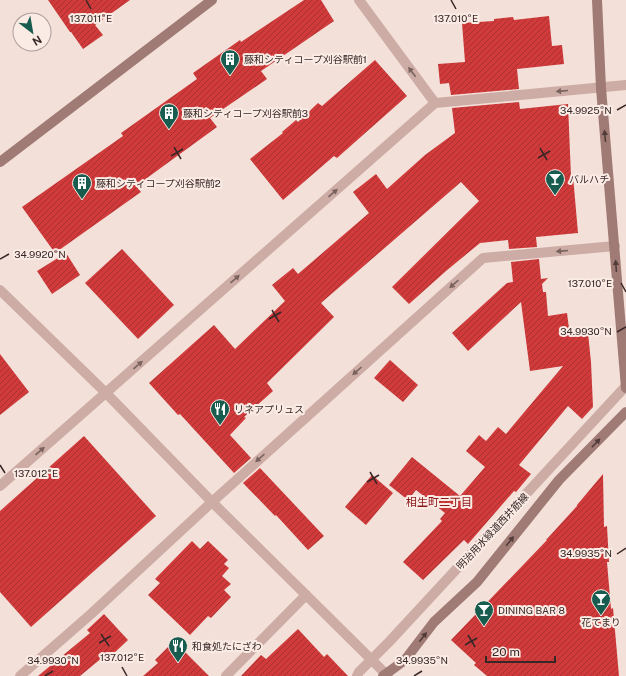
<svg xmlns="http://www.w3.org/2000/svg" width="626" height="676" viewBox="0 0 626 676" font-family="'Public Sans','Noto Sans JP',sans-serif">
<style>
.building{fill:url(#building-hatch)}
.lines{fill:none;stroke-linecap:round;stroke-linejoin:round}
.street{stroke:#ccaca4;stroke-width:10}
.secondary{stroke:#a07a75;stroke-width:10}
.oneway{fill:#7a635f}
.oneway2{fill:#513c3a}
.ticks{fill:none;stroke:#372726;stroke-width:1.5}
.labels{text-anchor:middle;stroke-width:4;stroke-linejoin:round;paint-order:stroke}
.poi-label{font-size:10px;fill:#372726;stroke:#fbebe5;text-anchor:start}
.street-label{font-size:10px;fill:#372726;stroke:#fbebe5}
.neighbourhood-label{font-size:11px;fill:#8d181a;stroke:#fbebe5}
.ticks-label{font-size:10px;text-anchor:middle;fill:#372726;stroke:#fbebe5;stroke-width:4;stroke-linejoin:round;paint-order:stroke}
</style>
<defs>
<pattern id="building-hatch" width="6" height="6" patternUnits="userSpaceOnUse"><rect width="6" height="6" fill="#d03a3b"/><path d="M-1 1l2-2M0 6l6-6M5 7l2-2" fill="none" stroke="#aa3131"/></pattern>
</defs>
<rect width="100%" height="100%" fill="#f3e0d9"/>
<!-- building -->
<g class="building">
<polygon points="48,0 130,0 95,25 103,35 83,49 71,32 70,32"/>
<polygon points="304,0 321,0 334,21 261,71 267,79 210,118 217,127 136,186 141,192 55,253 22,207 123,136 121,133 197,79 193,73 240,40 241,42"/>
<polygon points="549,16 552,46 562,45 564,64 517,69 519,89 451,95 449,83 440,84 438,64 465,62 462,23 494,21 494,19 513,17 514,20"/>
<polygon points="375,60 407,96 337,158 334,156 283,200 250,159 283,133 282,132 296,120 298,122 318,103 322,106"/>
<polygon points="519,102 520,109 568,104 571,177 573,176 578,233 536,237 537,247 509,249 508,240 480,243 446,271 409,304 392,287 479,201 461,182 321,303 334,317 267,383 273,391 244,417 246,418 230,435 251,458 234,473 180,414 178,415 149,383 214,325 235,349 285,301 272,285 293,268 298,274 369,213 353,192 376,174 387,189 425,155 455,133 452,108"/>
<polygon points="122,249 174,305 138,339 85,283"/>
<polygon points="66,253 80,275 52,294 37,271"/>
<polygon points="539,259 541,279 548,278 542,284 543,292 546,292 548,316 567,313 570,336 588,333 591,362 593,407 582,419 568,406 519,465 531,474 516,492 514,491 468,544 464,540 423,580 403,562 442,521 440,519 445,513 416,490 408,500 389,485 412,457 460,496 485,467 466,451 479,435 486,441 498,427 506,434 563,366 530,371 521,302 468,351 452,333 507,283 513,282 511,262"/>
<polygon points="0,354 29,392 0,415"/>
<polygon points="390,360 418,385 403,402 374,378"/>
<polygon points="84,436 156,516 31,627 0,592 0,511"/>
<polygon points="260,468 324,536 308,550 276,515 275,516 243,483"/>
<polygon points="603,474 604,527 607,526 609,562 607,562 611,609 613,608 619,676 487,676 474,665 476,663 451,640 547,540 546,540 577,506 577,505"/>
<polygon points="372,475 393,493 366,525 345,507"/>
<polygon points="192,541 200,549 208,541 228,560 224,564 229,568 222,576 231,584 224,590 231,597 211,618 208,616 190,635 148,595 160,583 155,579"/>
<polygon points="104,614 128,640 112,655 109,652 80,676 38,676 90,633 87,630"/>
<polygon points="298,629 324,657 327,654 348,676 241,676 261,655 266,659"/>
<polygon points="174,641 209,676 143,676 158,663 155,660"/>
</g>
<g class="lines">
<!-- street -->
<g class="street">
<polyline points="359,0 435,103"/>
<polyline points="0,290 106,393 212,502 388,676"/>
<polyline points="0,486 435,103 626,85"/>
<polyline points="20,676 91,614 212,502 483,258 615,246"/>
<polyline points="226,676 306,595"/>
<polyline points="357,676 359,672 389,642 626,386"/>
</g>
<!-- secondary -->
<g class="secondary">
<polyline points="597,0 601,88 626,388"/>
<polyline points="0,162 212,0"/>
<polyline points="383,676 405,660 434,622 477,582 559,480 626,412"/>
</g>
</g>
<!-- one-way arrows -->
<defs><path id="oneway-solid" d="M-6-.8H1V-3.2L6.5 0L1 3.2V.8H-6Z"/></defs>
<g class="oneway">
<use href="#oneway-solid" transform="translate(412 72) rotate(-127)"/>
<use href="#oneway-solid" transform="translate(562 91) rotate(175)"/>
<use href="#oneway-solid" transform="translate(333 193) rotate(-41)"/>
<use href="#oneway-solid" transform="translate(562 251) rotate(175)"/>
<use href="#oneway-solid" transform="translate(235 279) rotate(-41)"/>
<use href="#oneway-solid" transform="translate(454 284) rotate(138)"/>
<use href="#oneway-solid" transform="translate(138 365) rotate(-41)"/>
<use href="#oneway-solid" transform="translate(357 371) rotate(138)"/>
<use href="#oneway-solid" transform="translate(40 451) rotate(-41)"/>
<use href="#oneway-solid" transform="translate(260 458) rotate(138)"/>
</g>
<g class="oneway2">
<use href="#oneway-solid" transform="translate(605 136) rotate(-95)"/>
<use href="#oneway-solid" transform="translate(616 266) rotate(-94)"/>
<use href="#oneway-solid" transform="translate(596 443) rotate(-46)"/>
<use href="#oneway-solid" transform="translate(510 541) rotate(-51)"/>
<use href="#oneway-solid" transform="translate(423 637) rotate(-52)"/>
</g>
<!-- ticks -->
<path class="ticks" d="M86,0L91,9M451,0L456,9M617,110L626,105M174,147L181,159M540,148L547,160M171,156L183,149M538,158L550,151M0,259L9,254M621,283L626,292M272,310L279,322M269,319L281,312M617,332L626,327M0,465L5,473M370,472L377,484M367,482L379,475M617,554L626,548M101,634L109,646M468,635L475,647M99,643L111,636M465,645L477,638M122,667L127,676M45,676L53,671M414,676L422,671"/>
<!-- icons -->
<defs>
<symbol id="building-pin" viewBox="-11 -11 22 30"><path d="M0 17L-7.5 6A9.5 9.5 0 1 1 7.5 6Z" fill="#185c4f" stroke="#fbebe5"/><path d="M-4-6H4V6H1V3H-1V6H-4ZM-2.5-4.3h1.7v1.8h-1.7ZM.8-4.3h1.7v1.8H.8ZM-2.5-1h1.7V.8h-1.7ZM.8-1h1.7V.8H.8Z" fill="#fff"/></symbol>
<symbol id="bar-pin" viewBox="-11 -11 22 30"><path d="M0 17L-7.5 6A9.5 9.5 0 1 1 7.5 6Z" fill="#185c4f" stroke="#fbebe5"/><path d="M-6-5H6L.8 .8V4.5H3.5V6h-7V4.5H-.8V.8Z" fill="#fff"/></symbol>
<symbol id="restaurant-pin" viewBox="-11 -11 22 30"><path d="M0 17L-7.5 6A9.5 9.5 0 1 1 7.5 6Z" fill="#185c4f" stroke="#fbebe5"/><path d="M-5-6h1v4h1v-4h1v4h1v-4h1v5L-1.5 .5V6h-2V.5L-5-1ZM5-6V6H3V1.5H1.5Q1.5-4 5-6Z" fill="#fff"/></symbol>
</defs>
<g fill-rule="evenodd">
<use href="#building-pin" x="219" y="48" width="22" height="30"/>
<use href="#building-pin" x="158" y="102" width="22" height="30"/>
<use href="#bar-pin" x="544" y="168" width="22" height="30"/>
<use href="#building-pin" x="71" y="172" width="22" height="30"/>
<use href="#restaurant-pin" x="209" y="398" width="22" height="30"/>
<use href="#bar-pin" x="590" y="588" width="22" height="30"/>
<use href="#bar-pin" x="473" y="599" width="22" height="30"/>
<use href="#restaurant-pin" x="167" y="635" width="22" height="30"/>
</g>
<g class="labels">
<!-- poi labels -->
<g class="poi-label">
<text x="244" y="63">藤和シティコープ刈谷駅前1</text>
<text x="183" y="117">藤和シティコープ刈谷駅前3</text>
<text x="569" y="183">バルハチ</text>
<text x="96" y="187">藤和シティコープ刈谷駅前2</text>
<text x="234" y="413">リネアプリュス</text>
<text x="498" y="614">DINING BAR 8</text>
<text x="601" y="626" text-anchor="middle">花てまり</text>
<text x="192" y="650">和食処たにざわ</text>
</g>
<!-- street labels -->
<g class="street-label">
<text transform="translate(492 531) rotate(-47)" y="4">明治用水緑道西井筋線</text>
</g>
<!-- neighbourhood labels -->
<g class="neighbourhood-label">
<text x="439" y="506">相生町二丁目</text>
</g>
</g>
<g class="ticks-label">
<text x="91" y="22">137.011°E</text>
<text x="456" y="22">137.010°E</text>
<text x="586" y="114">34.9925°N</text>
<text x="40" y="258">34.9920°N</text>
<text x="590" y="287">137.010°E</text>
<text x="586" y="335">34.9930°N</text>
<text x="36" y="477">137.012°E</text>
<text x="586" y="557">34.9935°N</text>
<text x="122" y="661">137.012°E</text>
<text x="53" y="664">34.9930°N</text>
<text x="422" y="664">34.9935°N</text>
</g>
<!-- north arrow -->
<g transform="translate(32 32) rotate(149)"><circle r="19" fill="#fbebe5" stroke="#ad9d99"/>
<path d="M0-3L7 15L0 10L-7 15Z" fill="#185c4f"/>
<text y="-6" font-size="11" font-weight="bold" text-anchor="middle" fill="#372726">N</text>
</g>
<!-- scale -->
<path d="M486 656v6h69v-6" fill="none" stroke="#372726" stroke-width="2"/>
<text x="492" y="656" font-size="12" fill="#372726" stroke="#fbebe5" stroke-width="3" paint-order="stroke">20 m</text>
</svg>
